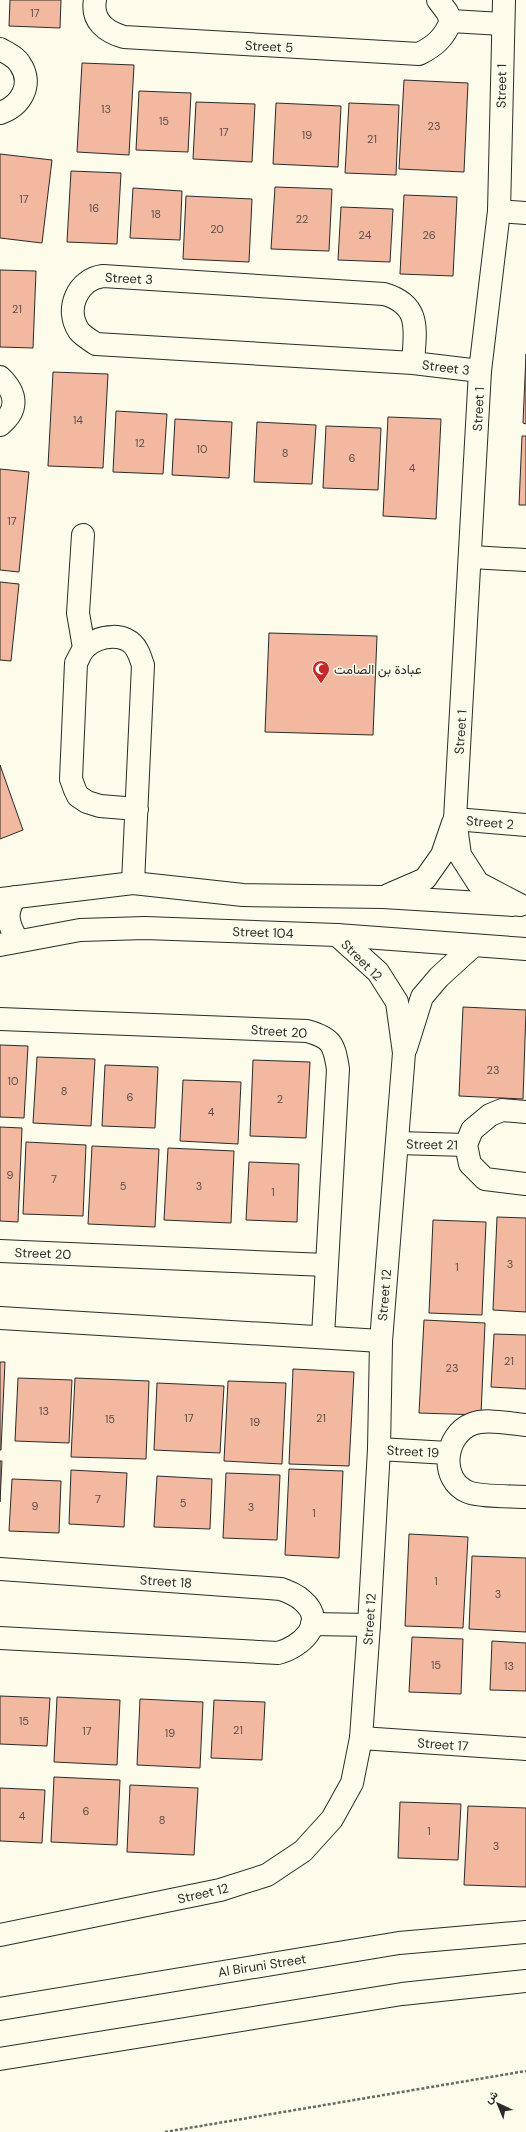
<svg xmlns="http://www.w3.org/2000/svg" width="526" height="2132" viewBox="0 0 526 2132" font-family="'DM Sans',Vazirmatn,sans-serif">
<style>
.building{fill:#f2b8a0;stroke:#2b2b2b}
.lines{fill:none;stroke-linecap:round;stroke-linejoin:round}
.minor-casing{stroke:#2b2b2b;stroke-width:24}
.path{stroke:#6a6964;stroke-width:2.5;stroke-dasharray:3 2;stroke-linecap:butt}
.minor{stroke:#fdfbea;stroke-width:22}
.labels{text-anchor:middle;stroke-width:3;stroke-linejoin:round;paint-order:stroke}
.number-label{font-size:11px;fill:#5d4e48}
.street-label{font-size:13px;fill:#2b2b2b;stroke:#fdfbea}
.poi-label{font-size:13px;fill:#2b2b2b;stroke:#fdfbea;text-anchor:start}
</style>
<rect width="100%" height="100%" fill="#fdfbea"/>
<!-- building -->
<g class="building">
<polygon points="10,0 61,0 60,28 9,26"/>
<polygon points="82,63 134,65 129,155 77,152"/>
<polygon points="404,80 468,83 464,172 399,169"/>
<polygon points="139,91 191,93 188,152 136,150"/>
<polygon points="196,102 255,104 252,162 193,159"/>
<polygon points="276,103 341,106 338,167 273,164"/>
<polygon points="349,103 399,105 396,175 345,173"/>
<polygon points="0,154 52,160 42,243 0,238"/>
<polygon points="71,171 121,173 117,244 67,242"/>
<polygon points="275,187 332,189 329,251 271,249"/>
<polygon points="133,188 182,191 180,240 130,238"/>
<polygon points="404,195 457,197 453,276 400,274"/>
<polygon points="186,196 252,199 249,262 183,259"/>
<polygon points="341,207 393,209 390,262 338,260"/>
<polygon points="0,270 36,271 33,348 0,347"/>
<polygon points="526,354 526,424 523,423"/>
<polygon points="53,372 108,374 103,468 48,466"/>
<polygon points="116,411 167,414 163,474 113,472"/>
<polygon points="388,417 441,419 436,519 383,516"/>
<polygon points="175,419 232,422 229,478 172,475"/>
<polygon points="257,422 316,425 312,484 254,482"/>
<polygon points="326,426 381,428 378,490 323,488"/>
<polygon points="522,436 526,436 526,505 519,505"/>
<polygon points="0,469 29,472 19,572 0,570"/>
<polygon points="0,582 19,584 11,661 0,660"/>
<polygon points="269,633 377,636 373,735 265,732"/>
<polygon points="0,765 23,830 0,839"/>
<polygon points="463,1007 526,1010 523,1099 459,1096"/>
<polygon points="0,1045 28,1046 24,1118 0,1117"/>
<polygon points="37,1057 95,1059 91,1126 33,1123"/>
<polygon points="253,1060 310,1062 306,1138 250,1136"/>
<polygon points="105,1065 158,1067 155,1128 102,1126"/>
<polygon points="183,1080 241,1082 238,1144 180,1141"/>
<polygon points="0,1127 22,1128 18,1222 0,1221"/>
<polygon points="26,1142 86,1145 83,1216 23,1214"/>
<polygon points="92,1146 159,1149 155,1227 88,1224"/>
<polygon points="168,1148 234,1151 231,1223 164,1220"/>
<polygon points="249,1162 299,1164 297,1222 246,1220"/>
<polygon points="497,1217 526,1218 526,1312 493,1310"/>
<polygon points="433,1220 486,1222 482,1315 429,1313"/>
<polygon points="424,1320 485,1323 481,1415 419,1413"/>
<polygon points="494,1334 526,1335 526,1389 491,1387"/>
<polygon points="0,1362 5,1362 1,1450 0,1450"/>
<polygon points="293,1369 354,1372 349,1466 289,1464"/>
<polygon points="18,1378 72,1380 69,1443 15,1441"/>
<polygon points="75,1378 149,1381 146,1459 71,1457"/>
<polygon points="228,1381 286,1383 282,1464 224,1461"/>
<polygon points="157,1383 224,1386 220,1453 154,1450"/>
<polygon points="0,1461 2,1461 0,1502"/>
<polygon points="289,1469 343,1471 339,1558 285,1555"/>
<polygon points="71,1470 127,1473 124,1527 69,1524"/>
<polygon points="226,1473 280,1475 277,1540 223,1538"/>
<polygon points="157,1476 212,1479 210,1529 154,1527"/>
<polygon points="12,1479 61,1481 59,1533 9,1531"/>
<polygon points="409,1534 468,1537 463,1628 405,1626"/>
<polygon points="472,1556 526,1558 526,1632 469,1629"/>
<polygon points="412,1637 463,1639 461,1694 409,1692"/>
<polygon points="492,1641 526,1643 526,1691 490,1690"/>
<polygon points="0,1696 50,1698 47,1746 0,1744"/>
<polygon points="57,1697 120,1700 117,1765 54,1762"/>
<polygon points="140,1699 203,1702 200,1768 137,1765"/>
<polygon points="214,1700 265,1702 262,1760 211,1758"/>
<polygon points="54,1777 120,1780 117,1845 51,1842"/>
<polygon points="130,1785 198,1788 194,1855 127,1852"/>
<polygon points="0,1788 45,1790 42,1843 0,1841"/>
<polygon points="400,1802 461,1804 458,1860 398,1858"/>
<polygon points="468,1806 526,1808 526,1887 464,1885"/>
</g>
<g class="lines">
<defs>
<g id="minor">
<path d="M95,0C91,21 106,32 124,37L419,54C435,46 444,38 451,21L447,12L438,0"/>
<polyline points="504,0 499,211 480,371 455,819 460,855 478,883 520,905"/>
<polyline points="451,21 502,24"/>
<path d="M0,49C7,53 16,57 20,64C34,84 21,106 0,113"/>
<polyline points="499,211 526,213"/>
<path d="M413,363C415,331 422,305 384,294L103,276C78,279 64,309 79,331C83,336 90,340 96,344L413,363L480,371"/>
<path d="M0,377C17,393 19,410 0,425"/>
<polyline points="83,535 78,613 84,648"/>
<polyline points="471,557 525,560"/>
<polyline points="455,819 526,825"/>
<path d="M133,883L143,665C141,660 140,655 137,650C127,631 99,635 86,647C81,651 79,658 76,663L71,779L75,790L78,796L87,802L100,806L137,809"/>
<polyline points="388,895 425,879 442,855 453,823"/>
<path d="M16,897C4,912 8,925 18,941"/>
<polyline points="0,899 133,883 243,895 383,897 513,905"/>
<polyline points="0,945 80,930 145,928 337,935 526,949"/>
<path d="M0,1019L307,1031C332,1038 334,1044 338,1069L323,1336"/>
<polyline points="406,1048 422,997 439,977 473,946"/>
<polyline points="526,1112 502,1110 490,1115 472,1130 466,1145 470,1164 485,1179 526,1184"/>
<polyline points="398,1143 466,1145"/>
<polyline points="0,1251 326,1265"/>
<polyline points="0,1318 381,1341"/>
<path d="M526,1425C510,1424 487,1418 472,1424C444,1435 439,1480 468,1492C480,1497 512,1496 526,1497"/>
<polyline points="379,1449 448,1453"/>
<path d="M0,1569L281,1589C289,1592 297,1595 303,1601C328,1623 301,1647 278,1653L0,1638"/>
<polyline points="312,1624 369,1625"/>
<polyline points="361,1738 526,1749"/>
<polyline points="0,1935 220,1890 267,1875 303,1851 332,1819 352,1783 361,1738 369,1625 379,1449 381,1341 404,1053 397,1002 378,972 337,935"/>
<polyline points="0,2009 399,1943 526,1932"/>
<polyline points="0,2059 402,1994 526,1981"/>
</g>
</defs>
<!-- minor casing -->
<use href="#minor" class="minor-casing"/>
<!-- path -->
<polyline class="path" points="165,2132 526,2071"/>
<!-- minor -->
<use href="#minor" class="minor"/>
</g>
<!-- icons -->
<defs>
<symbol id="mosque-pin" viewBox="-11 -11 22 30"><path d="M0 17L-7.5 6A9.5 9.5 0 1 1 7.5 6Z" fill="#c62828" stroke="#fdfbea"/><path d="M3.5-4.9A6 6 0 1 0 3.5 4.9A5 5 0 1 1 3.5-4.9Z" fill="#fff"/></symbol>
</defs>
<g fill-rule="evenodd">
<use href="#mosque-pin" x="311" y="659" width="20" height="27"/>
</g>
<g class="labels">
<!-- number labels -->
<g class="number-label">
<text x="35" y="17">17</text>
<text x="106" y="113">13</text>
<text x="164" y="125">15</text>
<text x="434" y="130">23</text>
<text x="224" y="136">17</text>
<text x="307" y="139">19</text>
<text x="372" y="143">21</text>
<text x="24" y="203">17</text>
<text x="94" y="212">16</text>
<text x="156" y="218">18</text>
<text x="302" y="223">22</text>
<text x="217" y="233">20</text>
<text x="365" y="239">24</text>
<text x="429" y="239">26</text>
<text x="17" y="313">21</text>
<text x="78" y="424">14</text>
<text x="140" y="447">12</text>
<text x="202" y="453">10</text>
<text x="285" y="457">8</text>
<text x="352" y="462">6</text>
<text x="412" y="472">4</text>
<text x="12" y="525">17</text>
<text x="493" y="1074">23</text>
<text x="13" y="1085">10</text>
<text x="64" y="1095">8</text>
<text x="130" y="1101">6</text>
<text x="280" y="1103">2</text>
<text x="211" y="1116">4</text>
<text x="10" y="1179">9</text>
<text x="54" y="1183">7</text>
<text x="123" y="1190">5</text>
<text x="199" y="1190">3</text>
<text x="273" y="1196">1</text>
<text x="510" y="1268">3</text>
<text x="457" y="1271">1</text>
<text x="509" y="1365">21</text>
<text x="452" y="1372">23</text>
<text x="44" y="1415">13</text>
<text x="189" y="1422">17</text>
<text x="321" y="1422">21</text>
<text x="110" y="1423">15</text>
<text x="255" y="1426">19</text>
<text x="98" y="1503">7</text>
<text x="183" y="1507">5</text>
<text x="35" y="1510">9</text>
<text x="251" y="1511">3</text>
<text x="314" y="1517">1</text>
<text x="436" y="1585">1</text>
<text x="498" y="1598">3</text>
<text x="436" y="1669">15</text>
<text x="509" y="1670">13</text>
<text x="24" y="1725">15</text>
<text x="238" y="1734">21</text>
<text x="87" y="1735">17</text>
<text x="170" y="1737">19</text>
<text x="86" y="1815">6</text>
<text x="22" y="1820">4</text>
<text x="162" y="1824">8</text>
<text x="429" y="1835">1</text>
<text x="496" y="1850">3</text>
</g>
<!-- street labels -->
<g class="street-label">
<text transform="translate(269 46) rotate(3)" y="5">Street 5</text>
<text transform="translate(501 86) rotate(-89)" y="5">Street 1</text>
<text transform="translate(129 278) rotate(3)" y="5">Street 3</text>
<text transform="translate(446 367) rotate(7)" y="5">Street 3</text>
<text transform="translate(478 409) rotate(-87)" y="5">Street 1</text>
<text transform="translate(460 732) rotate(-86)" y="5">Street 1</text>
<text transform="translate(490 822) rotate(5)" y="5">Street 2</text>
<text transform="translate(263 932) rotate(2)" y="5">Street 104</text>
<text transform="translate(362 960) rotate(45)" y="5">Street 12</text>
<text transform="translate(279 1031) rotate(4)" y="5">Street 20</text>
<text transform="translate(432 1144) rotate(1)" y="5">Street 21</text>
<text transform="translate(43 1253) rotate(2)" y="5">Street 20</text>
<text transform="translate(384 1295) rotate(-85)" y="5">Street 12</text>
<text transform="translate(413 1451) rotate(3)" y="5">Street 19</text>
<text transform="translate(166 1581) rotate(4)" y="5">Street 18</text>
<text transform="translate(369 1619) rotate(-86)" y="5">Street 12</text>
<text transform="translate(443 1744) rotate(4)" y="5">Street 17</text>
<text transform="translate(203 1893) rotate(-13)" y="5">Street 12</text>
<text transform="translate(262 1965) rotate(-9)" y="5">Al Biruni Street</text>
</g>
<!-- poi labels -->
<g class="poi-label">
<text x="334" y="674">عبادة بن الصامت</text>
</g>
</g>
<!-- north arrow -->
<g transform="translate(498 2104) rotate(316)" stroke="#fdfbea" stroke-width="3" paint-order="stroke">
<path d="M0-3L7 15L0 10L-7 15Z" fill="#2b2b2b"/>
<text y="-6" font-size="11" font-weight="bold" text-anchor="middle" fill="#2b2b2b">ش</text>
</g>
</svg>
